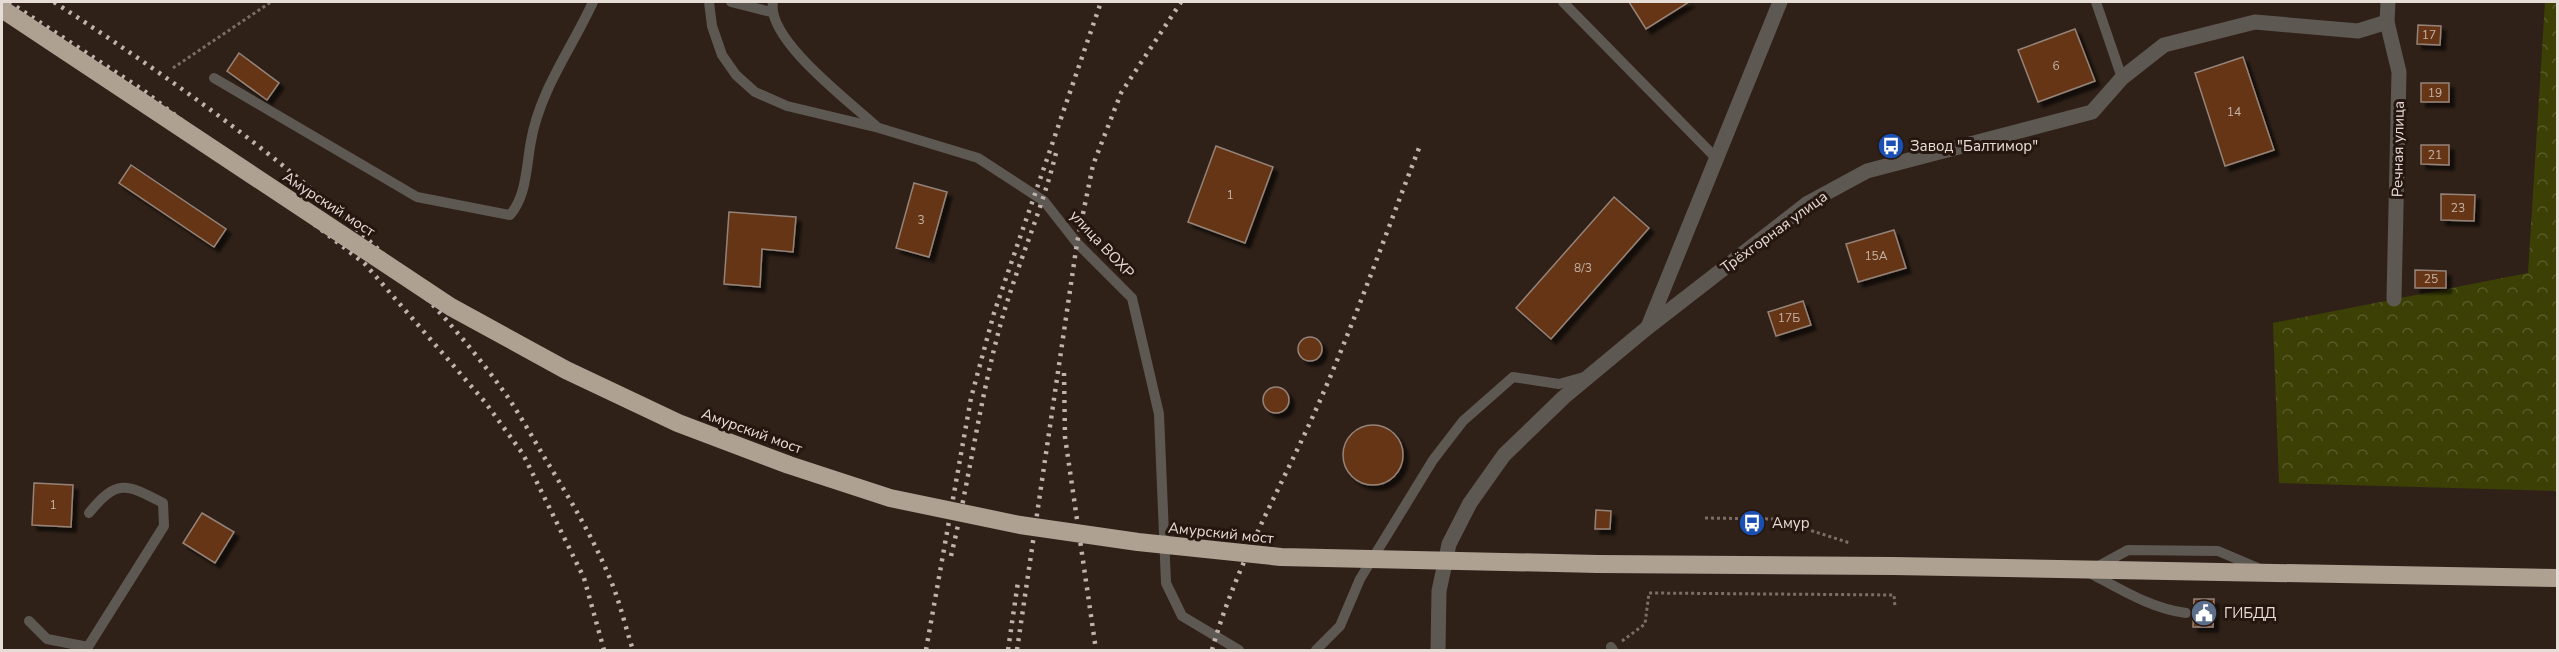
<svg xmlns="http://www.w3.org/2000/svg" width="2559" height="652" viewBox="0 0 2559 652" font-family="'Nunito Sans',sans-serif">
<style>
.forest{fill:url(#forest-crowns)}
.building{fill:#653513;stroke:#958379;stroke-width:1.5;filter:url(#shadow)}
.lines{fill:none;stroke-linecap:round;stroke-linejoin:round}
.path{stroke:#7a6e66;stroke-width:3;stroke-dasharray:3 3;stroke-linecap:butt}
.lane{stroke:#5e5853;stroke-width:10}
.street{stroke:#5e5853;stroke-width:15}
.highway{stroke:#afa192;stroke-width:18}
.rail{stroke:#beb3ad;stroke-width:4.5;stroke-dasharray:3 6;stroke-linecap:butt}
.highway-bridge{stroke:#afa192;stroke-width:18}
.labels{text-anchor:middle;stroke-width:6;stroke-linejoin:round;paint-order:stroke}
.number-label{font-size:12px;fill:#c6b3a6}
.poi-label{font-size:15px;fill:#e7ddd7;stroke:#25170f;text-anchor:start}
.street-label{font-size:15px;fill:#e7ddd7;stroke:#25170f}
</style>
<defs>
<pattern id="forest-crowns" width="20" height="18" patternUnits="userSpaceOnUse" patternTransform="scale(1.5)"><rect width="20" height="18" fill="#3c4005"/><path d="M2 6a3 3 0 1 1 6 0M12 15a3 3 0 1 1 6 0" fill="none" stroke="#585b29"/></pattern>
<filter id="shadow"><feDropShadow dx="5" dy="5" stdDeviation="1.5" flood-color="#0009"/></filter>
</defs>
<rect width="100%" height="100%" fill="#2f2118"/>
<!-- forest -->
<polygon class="forest" points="2545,2 2557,2 2557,491 2279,483 2273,323 2528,273"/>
<!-- building -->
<g class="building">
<polygon points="1629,2 1689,2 1646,29"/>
<polygon points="2418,25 2441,26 2440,45 2417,44"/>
<polygon points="2075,29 2095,81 2038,102 2018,50"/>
<polygon points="239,53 279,83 267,100 227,71"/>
<polygon points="2243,57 2274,150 2225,166 2195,73"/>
<rect x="2421" y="83" width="28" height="19"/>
<polygon points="2421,145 2449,145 2449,165 2421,164"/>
<polygon points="1216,146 1273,167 1245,243 1188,222"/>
<polygon points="131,165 226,229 214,247 119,183"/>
<polygon points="914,183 947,192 929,257 896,248"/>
<polygon points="2441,194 2475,195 2474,221 2441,220"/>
<polygon points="1614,197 1649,228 1551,339 1516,308"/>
<polygon points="729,212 796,217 793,252 762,249 760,287 724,284"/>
<polygon points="1894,230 1906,268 1858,282 1846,244"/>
<polygon points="2415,270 2446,271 2446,288 2415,288"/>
<polygon points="1803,301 1811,325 1776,336 1768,312"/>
<circle cx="1310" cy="349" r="12"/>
<circle cx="1276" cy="400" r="13"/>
<circle cx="1373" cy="455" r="30"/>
<polygon points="34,483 73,485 71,527 32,525"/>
<polygon points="1596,510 1611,511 1610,529 1595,529"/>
<polygon points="202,513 234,532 215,563 183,543"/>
<polygon points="2194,599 2214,599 2213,627 2193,627"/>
</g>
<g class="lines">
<!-- path -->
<g class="path">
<polyline points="173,68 271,2"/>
<polyline points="1705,518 1775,519 1850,543"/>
<polyline points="1622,641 1645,624 1649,593 1894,595 1895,607"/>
</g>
<!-- lane -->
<g class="lane">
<polyline points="709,2 712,26 722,55 736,75 755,92 787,106 879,128 978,158 1044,201 1077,243 1132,298 1159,414 1166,583 1182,616 1239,650"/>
<polyline points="731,2 771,12"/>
<path d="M773,2C766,39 849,101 876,126"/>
<polyline points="1563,2 1716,158"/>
<polyline points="2096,2 2122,78"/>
<path d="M214,78L417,197L510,215C527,195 526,167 531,141C540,90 572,48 593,2"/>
<polyline points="2095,568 2128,550 2218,551 2258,568"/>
<path d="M2090,573C2120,589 2152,609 2186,613"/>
<polyline points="29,621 47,639 88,647"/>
<polyline points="1611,647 1613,650"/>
<path d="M86,650L164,526L163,503C127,484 117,478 89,513"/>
<polyline points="1316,650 1340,626 1360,579 1433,460 1463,421 1513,377 1559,384 1584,377"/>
</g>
<!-- street -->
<g class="street">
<polyline points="2388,2 2387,22 2399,72 2394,299"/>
<polyline points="1648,327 1780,2"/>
<polyline points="1438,650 1439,591 1449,544 1470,503 1504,455 1564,397 1647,328 1808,203 1867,171 2092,112 2122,78 2164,45 2255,22 2358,31 2387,22"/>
</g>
<!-- highway -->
<polyline class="highway" points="1598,564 1893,566 2558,578"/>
<!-- rail -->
<g class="rail">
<polyline points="9,2 143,90 365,264 485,402 523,454 584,578 604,650"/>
<path d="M54,2C218,109 392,235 507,396C522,418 535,442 549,465C573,504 596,543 613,586C621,607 626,629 633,650"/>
<polyline points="1064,373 1065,437 1096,650"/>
<path d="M951,556C970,477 980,397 1002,319C1018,263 1042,210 1056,153"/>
<polyline points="926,650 971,398 994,313 1101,2"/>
<polyline points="1008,650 1018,582"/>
<polyline points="1017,650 1077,243 1093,165 1121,93 1181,2"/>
<path d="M1212,650C1236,564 1282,486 1318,405C1356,319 1387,230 1421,143"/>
</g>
<!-- highway-bridge -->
<polyline class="highway-bridge" points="2,9 451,307 566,370 678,423 789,465 890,498 1020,525 1138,542 1281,557 1598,564"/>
</g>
<!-- icons -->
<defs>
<symbol id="bus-disc" viewBox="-11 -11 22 22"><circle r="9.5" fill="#1a4fb4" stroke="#25170f"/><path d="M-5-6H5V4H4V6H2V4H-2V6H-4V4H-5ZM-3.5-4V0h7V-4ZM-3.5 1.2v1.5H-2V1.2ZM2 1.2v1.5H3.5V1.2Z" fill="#fff"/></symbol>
<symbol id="civic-disc" viewBox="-11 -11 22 22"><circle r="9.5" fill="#5c6f8a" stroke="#25170f"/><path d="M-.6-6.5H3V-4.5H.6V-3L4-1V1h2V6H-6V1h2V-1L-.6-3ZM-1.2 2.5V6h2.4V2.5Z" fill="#fff"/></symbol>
</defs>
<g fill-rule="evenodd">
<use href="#bus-disc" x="1876" y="131" width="30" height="30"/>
<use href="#bus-disc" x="1737" y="508" width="30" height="30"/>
<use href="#civic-disc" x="2189" y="598" width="30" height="30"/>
</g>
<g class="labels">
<!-- number labels -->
<g class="number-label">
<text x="2429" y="39">17</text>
<text x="2056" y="70">6</text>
<text x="2435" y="97">19</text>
<text x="2234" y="116">14</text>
<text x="2435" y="159">21</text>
<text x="1230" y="199">1</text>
<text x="2458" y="212">23</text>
<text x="921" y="224">3</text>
<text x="1876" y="260">15А</text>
<text x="1583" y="272">8/3</text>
<text x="2431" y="283">25</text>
<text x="1789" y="322">17Б</text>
<text x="53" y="509">1</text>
</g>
<!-- poi labels -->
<g class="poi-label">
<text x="1910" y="151">Завод "Балтимор"</text>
<text x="1772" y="528">Амур</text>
<text x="2224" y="618">ГИБДД</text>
</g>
<!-- street labels -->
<g class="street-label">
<text transform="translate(2398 149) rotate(-89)" y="5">Речная улица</text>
<text transform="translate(329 204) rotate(33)" y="5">Амурский мост</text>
<text transform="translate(1774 232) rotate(-36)" y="5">Трёхгорная улица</text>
<text transform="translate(1102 244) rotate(47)" y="5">улица ВОХР</text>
<text transform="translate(752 431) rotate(20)" y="5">Амурский мост</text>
<text transform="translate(1221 533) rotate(6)" y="5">Амурский мост</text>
</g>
</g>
<!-- border -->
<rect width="2559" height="652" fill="none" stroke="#e7ddd7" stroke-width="6"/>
</svg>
